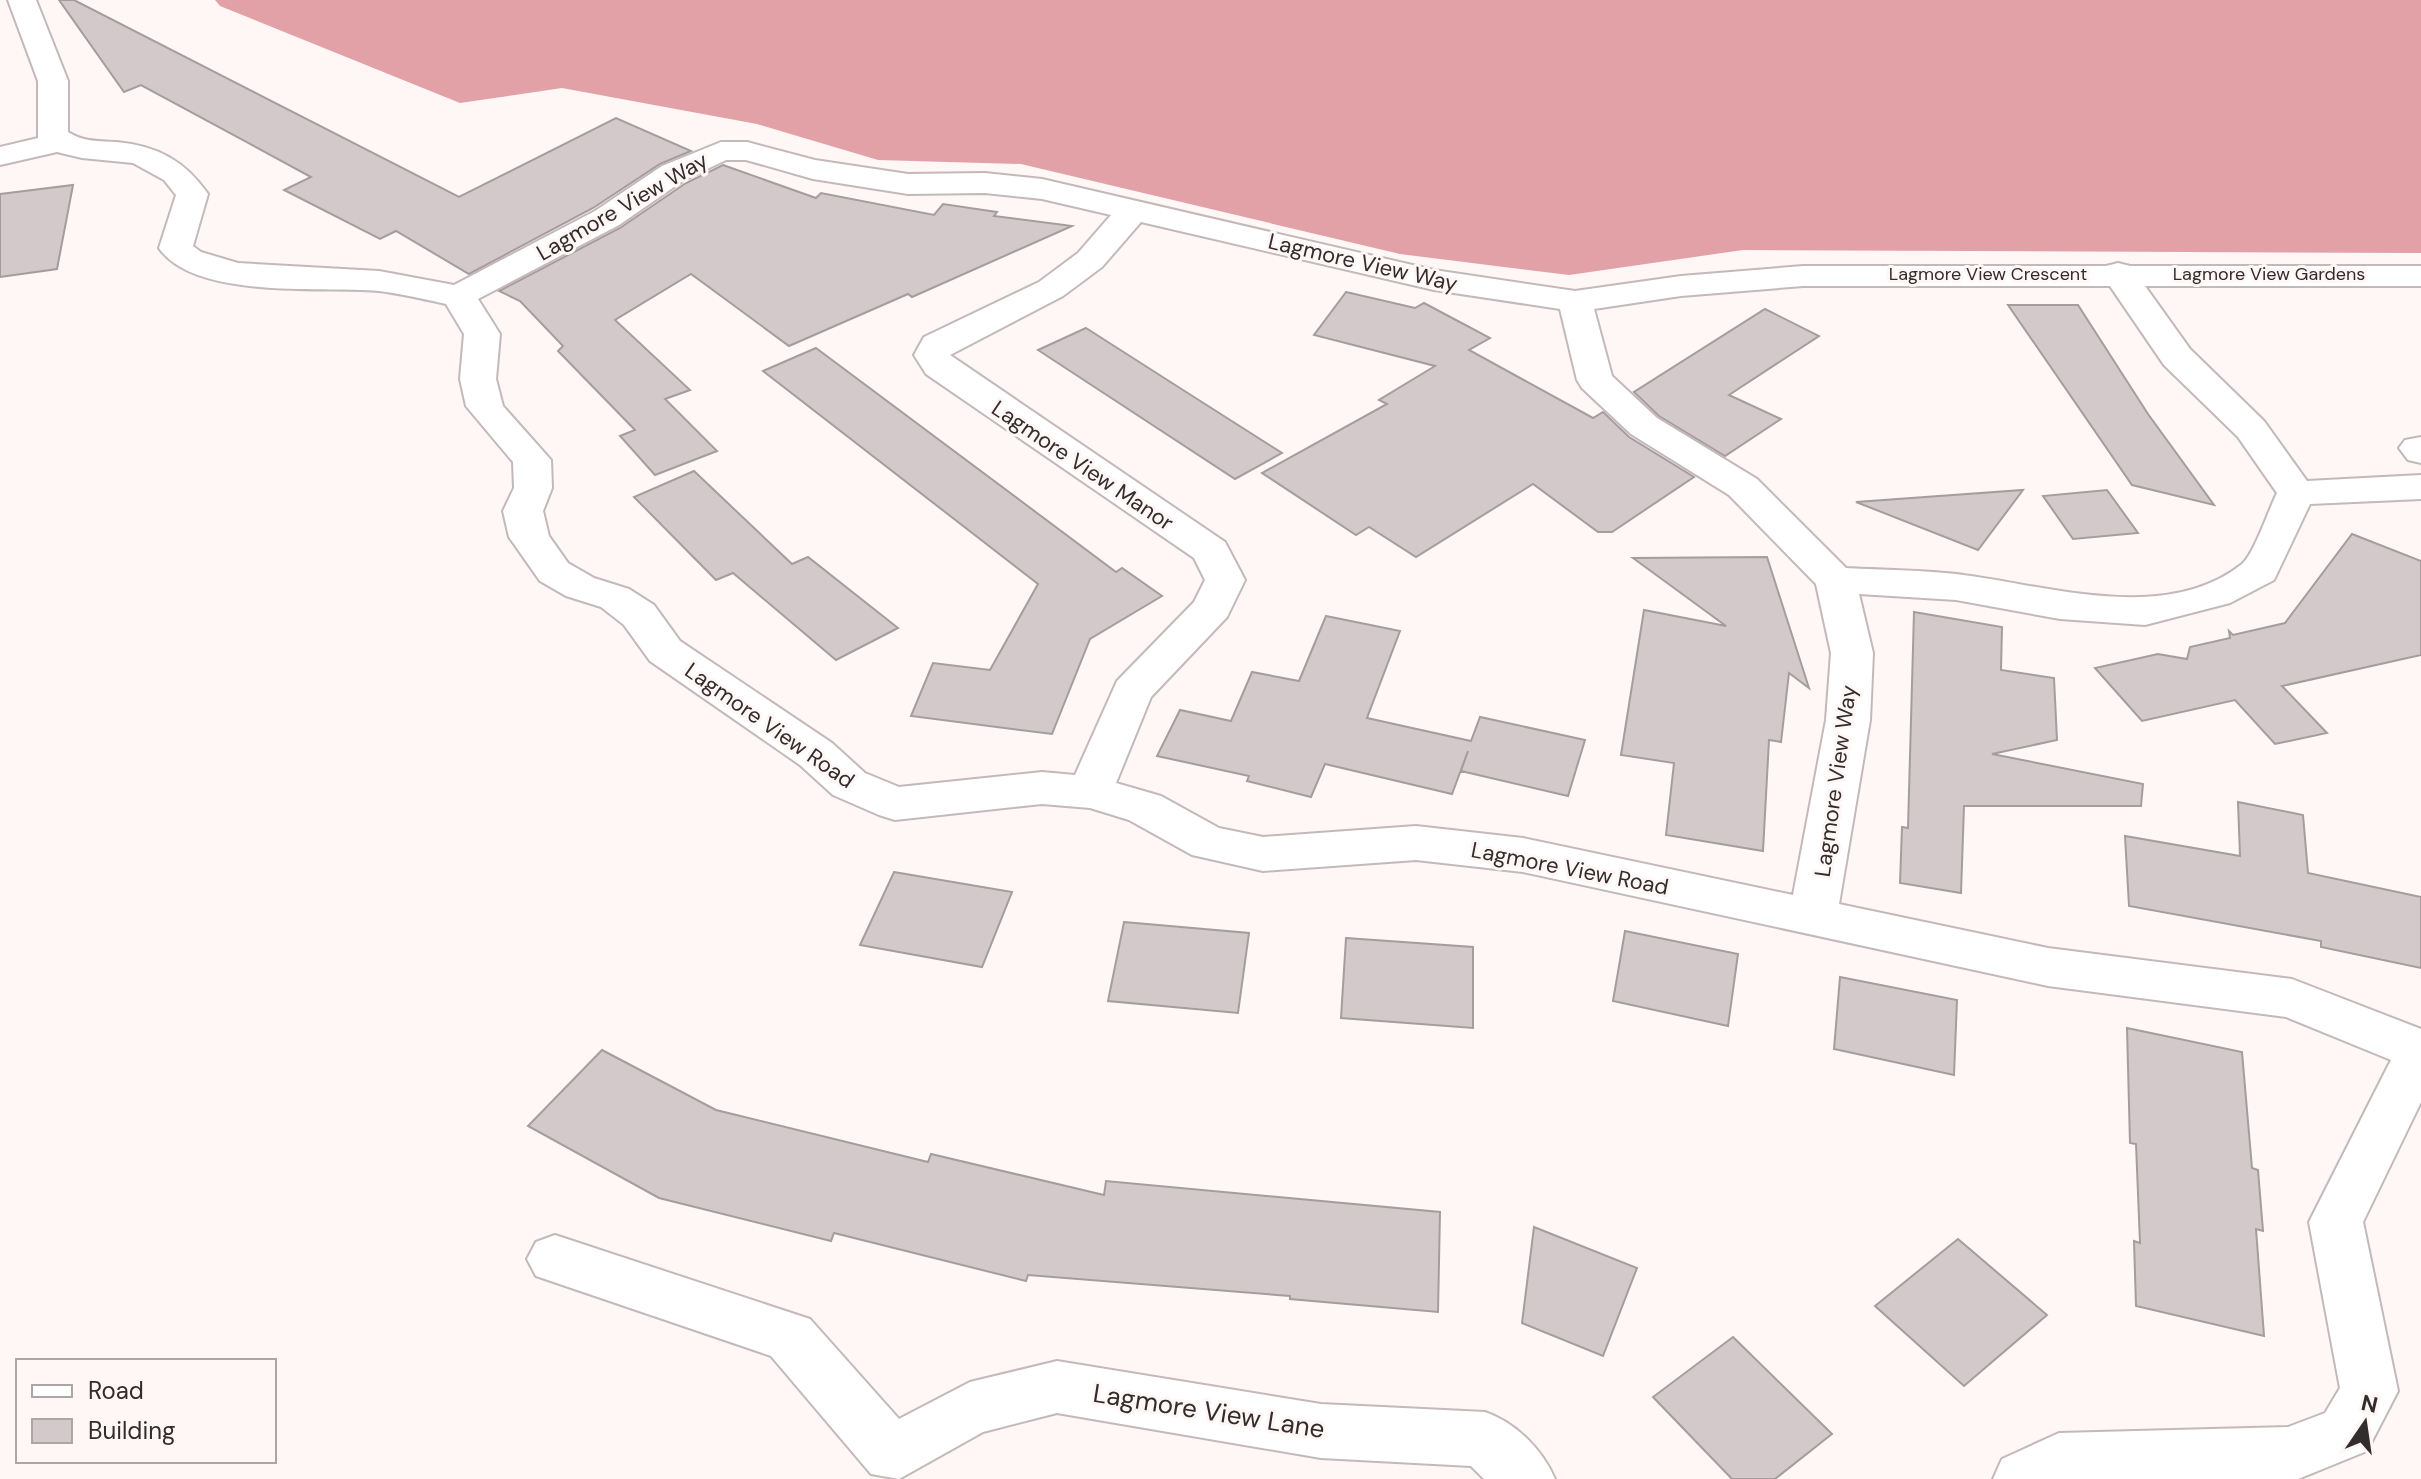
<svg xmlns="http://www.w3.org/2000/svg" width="2421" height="1479" viewBox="0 0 2421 1479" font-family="'DM Sans',sans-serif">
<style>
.forest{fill:#e2a1a7}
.building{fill:#d4c9ca;stroke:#a69c9d;stroke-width:2}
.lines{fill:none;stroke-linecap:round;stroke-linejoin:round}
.minor-casing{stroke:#c4b9ba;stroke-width:4}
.minor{fill:#fff;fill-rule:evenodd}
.labels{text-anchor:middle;stroke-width:6;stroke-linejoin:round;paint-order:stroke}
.far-street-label{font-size:18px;fill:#312d2d;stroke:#fff6f6}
.street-label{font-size:22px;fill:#312d2d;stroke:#fff6f6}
.near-street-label{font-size:26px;fill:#312d2d;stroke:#fff6f6}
</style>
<rect width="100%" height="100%" fill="#fff6f6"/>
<!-- forest -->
<polygon class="forest" points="215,0 2421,0 2421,253 1743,250 1569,275 1400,254 1021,164 878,160 757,124 562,88 460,103 220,6"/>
<!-- building -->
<g class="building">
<polygon points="59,0 74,0 459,197 616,118 691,151 660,164 593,208 469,274 396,231 380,239 284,190 311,177 141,85 124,92"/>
<polygon points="723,165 816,198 821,193 934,215 943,204 997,212 994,216 1072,226 912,297 908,294 789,346 691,274 615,320 690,390 665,399 717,451 655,475 620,436 635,430 558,351 563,346 520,301 499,291 620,228 686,183"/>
<polygon points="73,185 57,269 0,277 0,194"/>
<polygon points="1346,292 1415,308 1424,303 1490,338 1469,350 1593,418 1603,412 1629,437 1694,477 1612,532 1598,532 1533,484 1416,557 1369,527 1356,535 1262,473 1387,404 1379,400 1435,366 1314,335"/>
<polygon points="2008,305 2078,305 2148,414 2214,505 2132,485"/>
<polygon points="1765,309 1819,336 1729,395 1781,419 1725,456 1659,416 1634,392"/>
<polygon points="1086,328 1194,397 1282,453 1235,479 1038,350"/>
<polygon points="816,348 1116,572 1122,568 1162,596 1090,639 1052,734 911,716 933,663 990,670 1038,584 763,371"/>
<polygon points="694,471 792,564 808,557 898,628 836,660 733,573 716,580 634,497"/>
<polygon points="2023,490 1978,550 1856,502"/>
<polygon points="2107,490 2138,533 2073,539 2043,496"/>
<polygon points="2352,534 2421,561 2421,655 2282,686 2327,733 2275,744 2235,700 2142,721 2095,668 2158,654 2187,659 2190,647 2230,638 2229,631 2233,635 2285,623"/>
<polygon points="1767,557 1809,688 1789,673 1781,742 1769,740 1763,851 1666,835 1674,763 1621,755 1644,610 1726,626 1633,558"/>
<polygon points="1914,612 2002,627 2001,670 2054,678 2057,740 1992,754 2143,784 2141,806 1964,806 1961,893 1900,883 1902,827 1908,828"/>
<polygon points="1326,616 1400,631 1367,718 1471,741 1480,717 1585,740 1568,796 1461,771 1468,751 1452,794 1325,764 1311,797 1247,781 1249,776 1157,756 1180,710 1231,721 1252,672 1299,681"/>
<polygon points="2238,802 2303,815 2308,873 2421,897 2421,968 2321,947 2321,941 2129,906 2125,836 2240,856"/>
<polygon points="894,872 1012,892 982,967 860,945"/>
<polygon points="1124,922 1249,933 1238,1013 1108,1001"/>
<polygon points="1625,931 1738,954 1728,1026 1613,1001"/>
<polygon points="1346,938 1473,947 1473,1028 1341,1018"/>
<polygon points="1840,977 1957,1000 1954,1075 1834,1049"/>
<polygon points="2127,1028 2242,1052 2252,1168 2258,1170 2263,1231 2256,1229 2264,1336 2136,1306 2134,1241 2140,1243 2136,1144 2130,1143"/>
<polygon points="602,1050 716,1110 928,1162 931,1154 1104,1195 1106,1181 1440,1212 1438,1312 1290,1299 1290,1296 1028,1275 1026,1281 834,1233 831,1241 659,1198 528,1126"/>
<polygon points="1534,1227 1637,1268 1603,1356 1522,1323"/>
<polygon points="1958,1239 2047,1315 1964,1386 1875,1306"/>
<polygon points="1733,1337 1832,1434 1775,1479 1732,1479 1653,1397"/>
</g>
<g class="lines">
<defs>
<g id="minor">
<path d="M8,0H36L68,81V132C83,142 99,141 117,142C158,146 185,161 208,194L193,246L201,252L238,263L379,271L454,285L595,211L662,166L721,142H747L815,160L908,174L985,173L1042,179L1434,270L1575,291L1681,276L1803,266H2106L2118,263L2130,266H2421V286H2145L2190,349L2264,421L2307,481L2421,475V499L2310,504L2274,580L2230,603L2145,625L2060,619L1956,600L1859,594L1873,653L1870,720L1839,904L2048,948L2292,979L2421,1029V1102L2363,1222L2398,1391L2367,1451L2298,1479H1993L2002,1459L2059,1433L2288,1427L2325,1413L2340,1388L2309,1222L2391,1060L2286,1017L2048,986L1523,872L1416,860L1263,871L1192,855L1129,820L1090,808L1042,804L895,820L879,815L833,795L800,765L650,661L624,625L601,607L566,596L540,581L509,537L503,511L514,488L513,462L466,406L460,379L464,334L446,304C424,299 402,294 379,291C322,286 195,300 159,248L176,195L164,180L133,163L82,158L57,152L0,165V147L38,138V81ZM726,160H746L813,179L908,194L985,193L1042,199L1111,215L1078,253L1039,282L924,337L914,355L926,374L1194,558L1205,580L1194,602L1117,681L1075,775L1042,772L899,787L865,773L832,743L680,641L654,605L629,589L594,578L568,563L549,536L543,511L552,488L551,460L503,406L496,379L500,334L478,299L619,225L684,180ZM1141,222L1434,290L1560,309L1577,380L1582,388L1631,434L1729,495L1816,584L1831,653L1826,720L1793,895L1523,838L1416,826L1263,837L1219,828L1161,796L1116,783L1151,697L1227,617L1245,580L1225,542L950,355L1063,296L1102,267ZM1803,286H2110L2164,365L2238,437L2277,493C2269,509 2254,554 2242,564C2164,626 2043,584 1956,574C1920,570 1883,570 1846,568L1757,479L1657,418L1612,376L1594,309L1681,296Z"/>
<polygon points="2421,437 2421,463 2408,460 2399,448 2405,440"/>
<path d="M555,1235L810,1319L899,1419L970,1382L1057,1361L1321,1404L1485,1412C1516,1423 1542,1449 1555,1479H1484L1471,1466L1321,1458L1057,1413L983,1432L899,1479L871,1474L771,1356L536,1276L527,1259L536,1242Z"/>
</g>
</defs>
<!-- minor casing -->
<use href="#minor" class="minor-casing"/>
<!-- minor -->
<use href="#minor" class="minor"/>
</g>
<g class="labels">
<!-- far-street labels -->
<g class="far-street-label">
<text x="1988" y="280">Lagmore View Crescent</text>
<text x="2269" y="280">Lagmore View Gardens</text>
</g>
<!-- street labels -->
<g class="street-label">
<text transform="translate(622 206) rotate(-30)" y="8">Lagmore View Way</text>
<text transform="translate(1363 262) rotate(13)" y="8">Lagmore View Way</text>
<text transform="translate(1083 465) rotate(34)" y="8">Lagmore View Manor</text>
<text transform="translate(770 725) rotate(35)" y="8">Lagmore View Road</text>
<text transform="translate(1835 781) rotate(-82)" y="8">Lagmore View Way</text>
<text transform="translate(1570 868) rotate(11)" y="8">Lagmore View Road</text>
</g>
<!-- near-street labels -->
<g class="near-street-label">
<text transform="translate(1209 1411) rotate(9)" y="9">Lagmore View Lane</text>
</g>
</g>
<!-- legend -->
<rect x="16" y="1359" width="260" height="104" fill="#fff6f6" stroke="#ada6a6" stroke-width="2"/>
<rect x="32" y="1385" width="40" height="12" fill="#ffffff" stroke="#ada6a6" stroke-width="2"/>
<text x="88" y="1399" font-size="24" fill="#312d2d">Road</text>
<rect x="32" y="1419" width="40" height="24" fill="#d4c9ca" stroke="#ada6a6" stroke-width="2"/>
<text x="88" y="1439" font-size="24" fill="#312d2d">Building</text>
<!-- north arrow -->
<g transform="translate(2365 1423) rotate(13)" stroke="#fff6f6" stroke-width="6" paint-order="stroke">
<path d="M0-6L14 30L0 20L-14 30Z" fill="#312d2d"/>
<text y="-12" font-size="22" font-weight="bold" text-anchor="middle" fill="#312d2d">N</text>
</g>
</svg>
